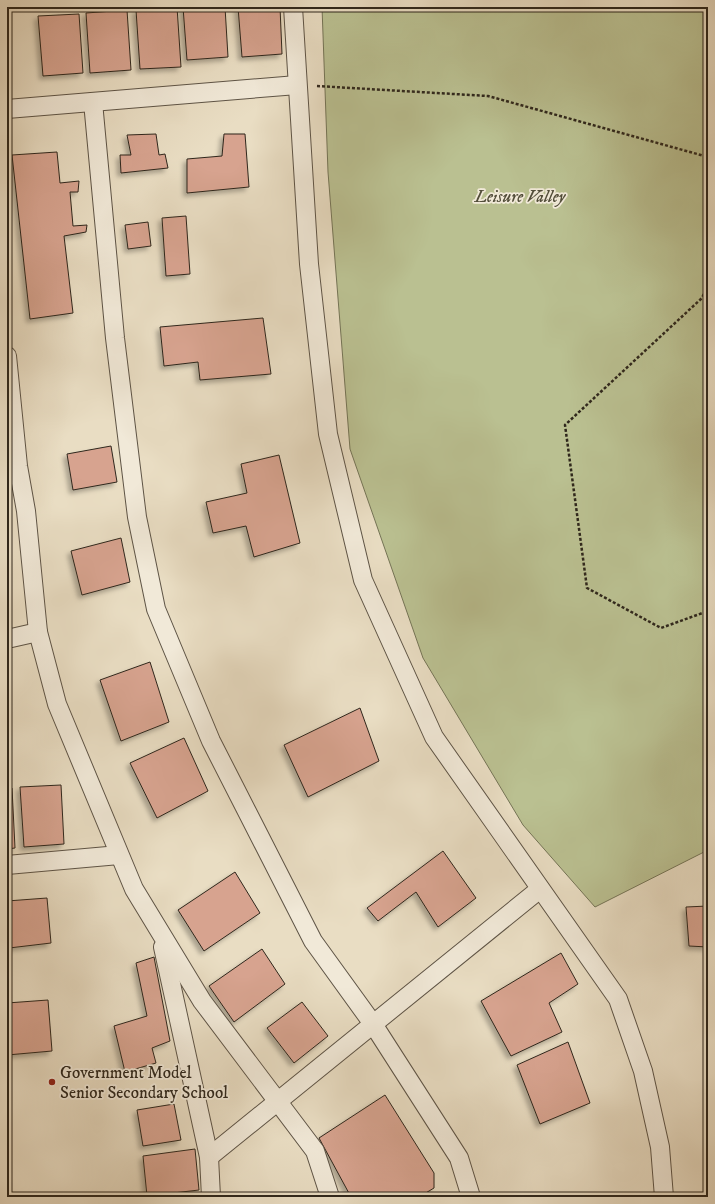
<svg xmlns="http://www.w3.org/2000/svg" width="715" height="1204" viewBox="0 0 715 1204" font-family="'IM FELL DW Pica',serif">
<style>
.green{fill:#bac091;stroke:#747456}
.building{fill:#d7a38f;stroke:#2f271c;filter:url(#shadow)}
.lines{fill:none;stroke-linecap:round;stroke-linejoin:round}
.minor-casing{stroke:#5e5446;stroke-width:20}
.path{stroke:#2f271c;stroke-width:2.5;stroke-dasharray:3 2;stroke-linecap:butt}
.minor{stroke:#f1e9d8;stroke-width:18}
.poi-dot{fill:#8f2418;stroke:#f1e9d8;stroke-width:1.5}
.labels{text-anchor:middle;stroke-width:3.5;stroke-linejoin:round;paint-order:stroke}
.park-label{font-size:17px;font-style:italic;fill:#524d39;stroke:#f1e9d8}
.poi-label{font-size:17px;fill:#2f271c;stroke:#f1e9d8;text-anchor:start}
</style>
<defs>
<filter id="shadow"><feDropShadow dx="-3.5" dy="3.5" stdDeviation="2" flood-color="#0004"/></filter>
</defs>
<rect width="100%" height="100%" fill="#e9ddc3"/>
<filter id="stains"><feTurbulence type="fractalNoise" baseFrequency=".005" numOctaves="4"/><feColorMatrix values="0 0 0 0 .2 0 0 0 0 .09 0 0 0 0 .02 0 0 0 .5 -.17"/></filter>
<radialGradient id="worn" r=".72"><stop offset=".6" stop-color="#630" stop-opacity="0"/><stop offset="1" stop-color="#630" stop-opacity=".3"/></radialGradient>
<!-- green -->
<polygon class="green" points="322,7 708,7 708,850 595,907 523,825 423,658 350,449 328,172"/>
<!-- building -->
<g class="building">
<polygon points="177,7 181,67 140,69 136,10"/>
<polygon points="183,7 225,7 228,57 187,60"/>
<polygon points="238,7 280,7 282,54 242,57"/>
<polygon points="127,10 131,70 90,73 86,13"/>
<polygon points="79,14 83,73 43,76 38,16"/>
<polygon points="156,134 159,155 165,154 168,168 121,173 120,155 131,155 127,135"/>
<polygon points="224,134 245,134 249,187 187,193 187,159 222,156"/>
<polygon points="57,152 60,183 79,181 78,192 70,192 73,226 87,225 86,232 64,236 73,313 30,319 12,155"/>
<polygon points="186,216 190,274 166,276 162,218"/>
<polygon points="148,222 151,246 128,249 125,225"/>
<polygon points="263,318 271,374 200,380 198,362 164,366 160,327"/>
<polygon points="111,446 117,482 73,490 67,454"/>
<polygon points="279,455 300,543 254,557 246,526 213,533 206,502 247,493 241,464"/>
<polygon points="121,538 130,582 82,595 71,551"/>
<polygon points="150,662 169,722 121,741 100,680"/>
<polygon points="360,708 379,761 308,797 284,745"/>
<polygon points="184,738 208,791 157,818 130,763"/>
<polygon points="61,785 64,844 24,847 20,787"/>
<polygon points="12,788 15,848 7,849 7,789"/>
<polygon points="443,851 476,898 438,927 416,892 378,921 367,908"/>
<polygon points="235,872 260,913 204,951 178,910"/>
<polygon points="47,898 51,943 9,948 7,932 7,901"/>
<polygon points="708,906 708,947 689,946 686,907"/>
<polygon points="262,949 285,984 234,1022 209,986"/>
<polygon points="561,953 578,984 549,1003 562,1032 511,1056 481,1001"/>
<polygon points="154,957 170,1041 152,1048 156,1063 125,1072 114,1026 147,1016 136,963"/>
<polygon points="48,1000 52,1051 7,1055 7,1003"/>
<polygon points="302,1002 328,1036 294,1063 267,1028"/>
<polygon points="568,1042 590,1103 540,1124 517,1065"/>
<polygon points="385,1095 434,1173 434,1188 419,1197 351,1197 319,1138"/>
<polygon points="174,1104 181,1140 143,1146 137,1110"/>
<polygon points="195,1149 199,1190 147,1196 143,1156"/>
</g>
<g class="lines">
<defs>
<g id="minor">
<polyline points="293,7 309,264 328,434 363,580 434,737 618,999 643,1071 660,1147 664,1197"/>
<polyline points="93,102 115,338 137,517 156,609 211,741 313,941 373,1024 459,1158 471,1197"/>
<polyline points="7,109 297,85"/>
<polyline points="7,356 18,466 26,511 38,632 57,704 134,889 202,1001 315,1151 330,1197"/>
<polyline points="7,639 38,632"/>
<polyline points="7,865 119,855"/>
<polyline points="163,947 209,1157 211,1197"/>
<polyline points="209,1157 540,889"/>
</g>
</defs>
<!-- minor casing -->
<use href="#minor" class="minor-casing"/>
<!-- path -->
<g class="path">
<polyline points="317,86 488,96 708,157"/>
<polyline points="708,285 702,298 565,425 587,588 661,628 708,611"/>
</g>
<!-- minor -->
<use href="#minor" class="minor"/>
</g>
<!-- markers -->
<circle class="poi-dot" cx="52" cy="1082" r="4"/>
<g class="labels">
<!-- park labels -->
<g class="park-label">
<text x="520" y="202">Leisure Valley</text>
</g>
<!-- poi labels -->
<g class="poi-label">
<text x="60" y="1078">Government Model<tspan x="60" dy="20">Senior Secondary School</tspan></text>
</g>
</g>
<!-- margin -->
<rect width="715" height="1204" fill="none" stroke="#e9ddc3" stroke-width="24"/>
<rect x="8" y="8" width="699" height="1188" fill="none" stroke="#2f271c" stroke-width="2"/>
<rect x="12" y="12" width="691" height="1180" fill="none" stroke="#2f271c"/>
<rect width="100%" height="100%" filter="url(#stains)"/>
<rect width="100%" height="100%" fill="url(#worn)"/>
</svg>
